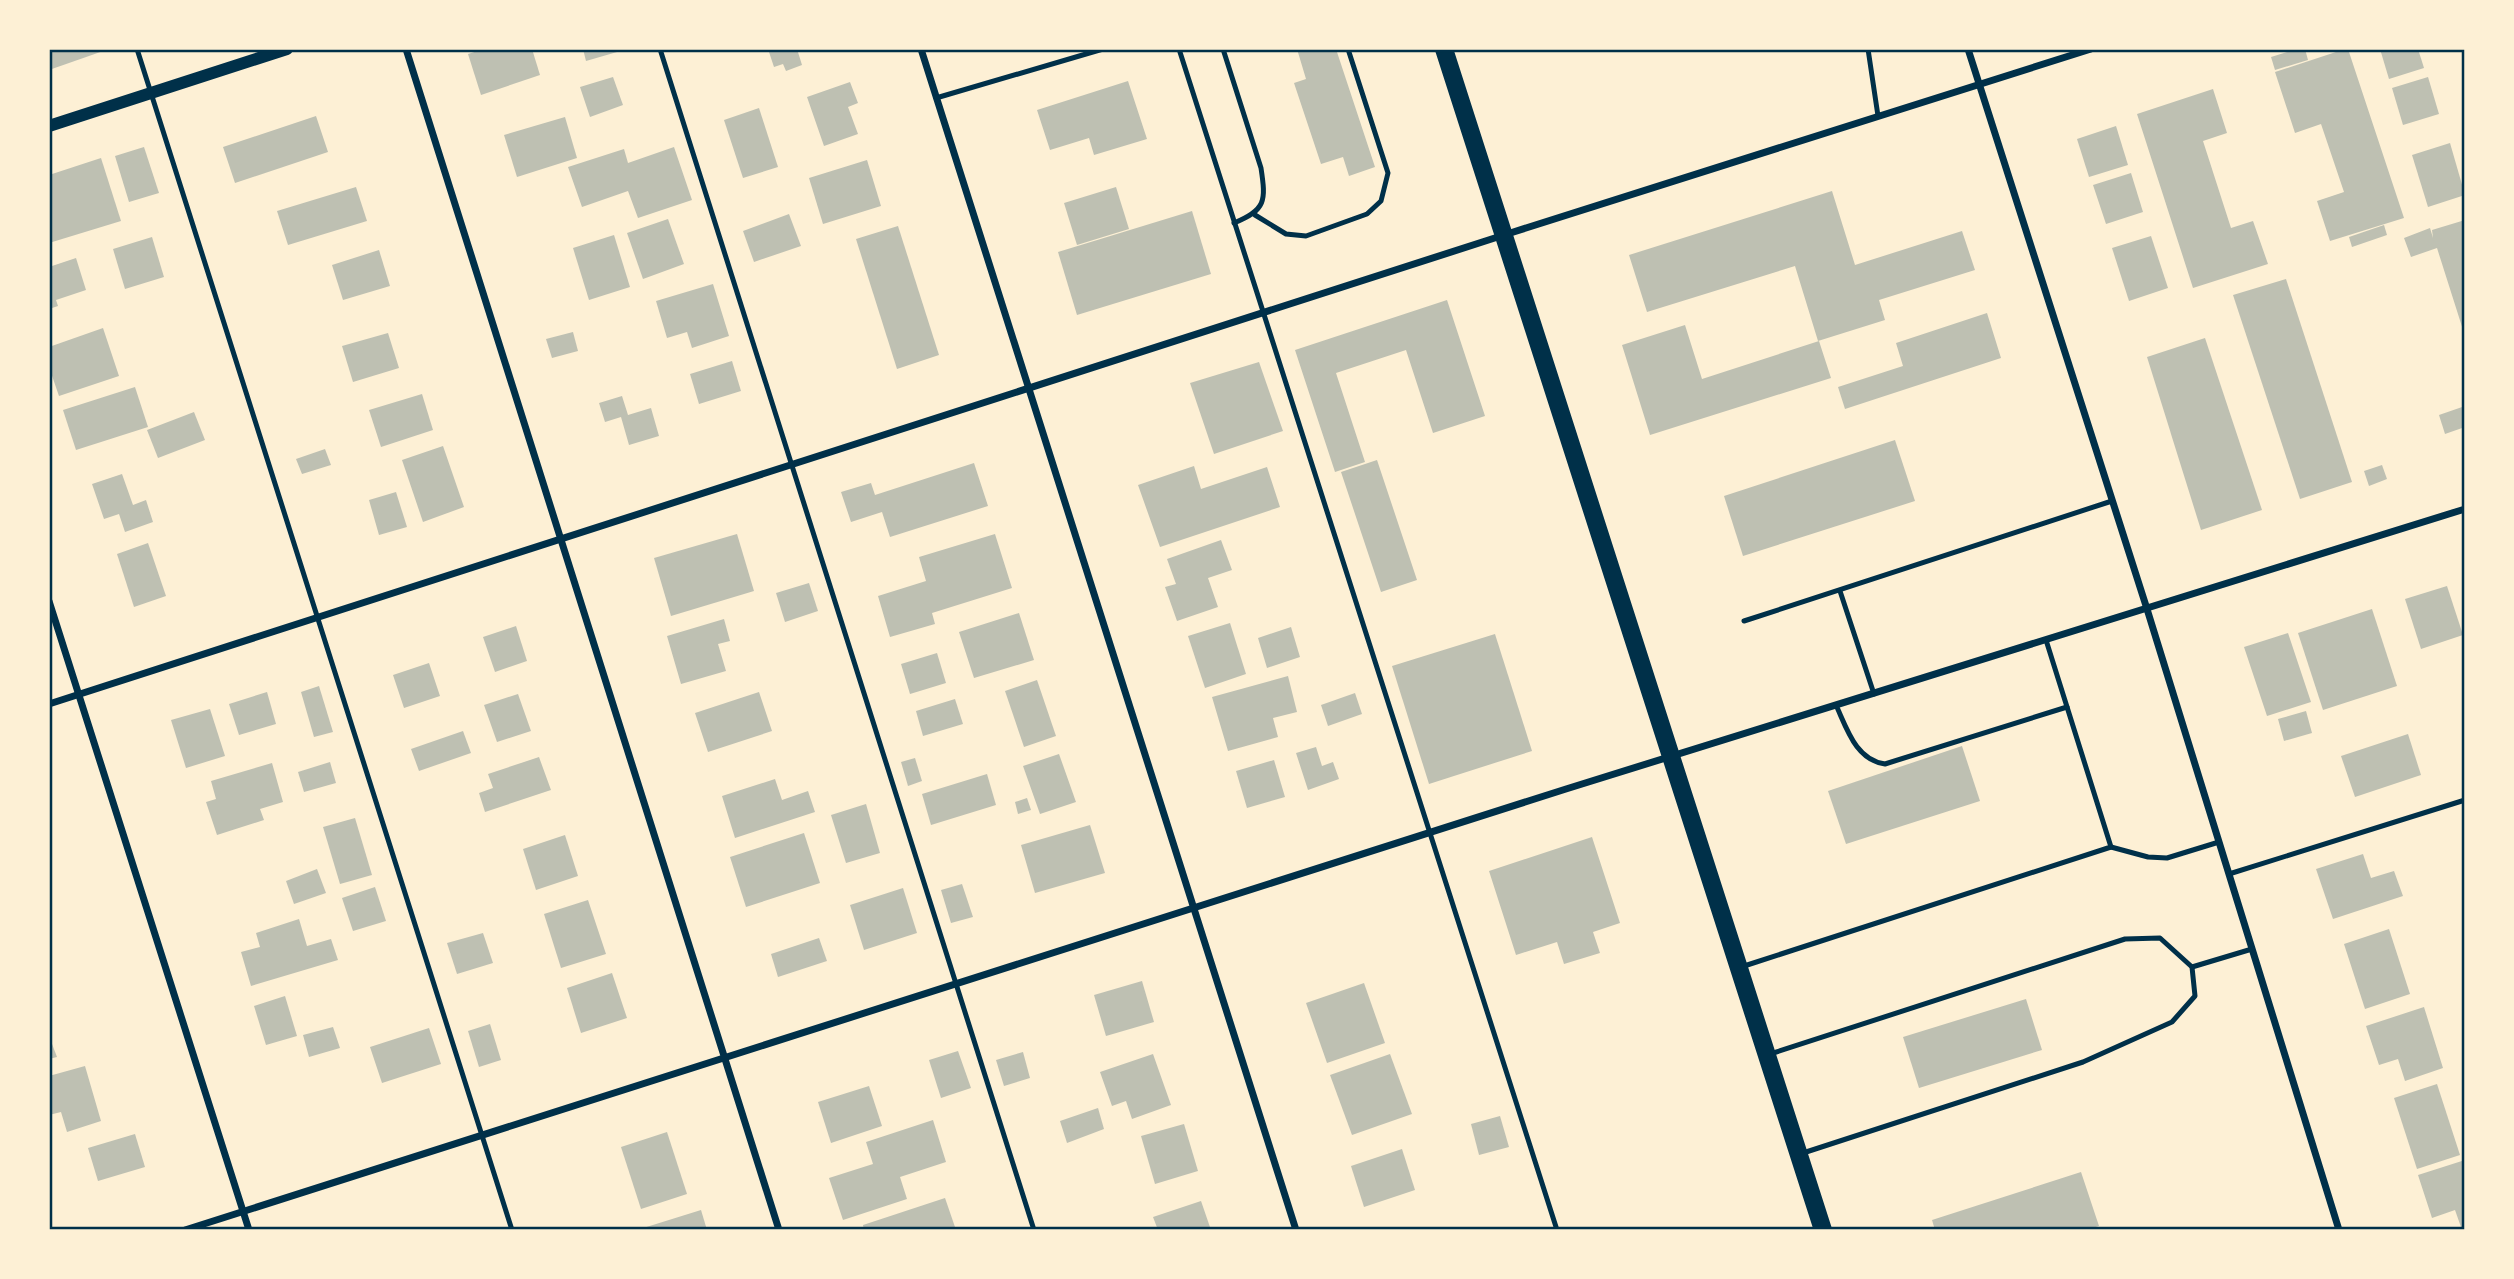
<svg xmlns="http://www.w3.org/2000/svg" width="2514" height="1279" viewBox="0 0 2514 1279" font-family="Montserrat,sans-serif">
<style>
.building{fill:#bec0b2}
.lines{fill:none;stroke-linecap:round;stroke-linejoin:round}
.service{stroke:#003049;stroke-width:5}
.minor{stroke:#003049;stroke-width:7}
.tertiary{stroke:#003049;stroke-width:12}
.primary{stroke:#003049;stroke-width:18}
.neatline{fill:none;stroke:#003049;stroke-width:2.5}
</style>
<rect width="100%" height="100%" fill="#fdf0d5"/>
<!-- building -->
<g class="building">
<polygon points="49,49 109,49 49,70"/>
<polygon points="484,49 532,49 540,75 481,95 468,54"/>
<polygon points="583,49 624,49 624,50 586,61"/>
<polygon points="768,49 797,49 802,65 786,71 783,64 774,67"/>
<polygon points="1297,49 1336,49 1375,167 1349,176 1343,157 1321,164 1294,83 1306,79"/>
<polygon points="2297,49 2305,49 2308,60 2275,70 2271,57"/>
<polygon points="2345,49 2348,49 2404,218 2330,241 2317,201 2344,192 2321,124 2295,133 2275,72"/>
<polygon points="2380,49 2418,49 2424,68 2389,79"/>
<polygon points="613,77 623,105 590,117 580,87"/>
<polygon points="2428,77 2439,114 2403,125 2392,88"/>
<polygon points="1128,81 1147,139 1094,155 1089,138 1050,150 1037,110"/>
<polygon points="850,82 858,103 848,107 858,134 824,146 807,97"/>
<polygon points="2213,89 2227,133 2203,141 2231,228 2253,221 2268,264 2193,288 2137,114"/>
<polygon points="759,108 778,167 743,178 724,120"/>
<polygon points="316,116 328,152 235,183 223,147"/>
<polygon points="565,117 577,158 517,177 504,135"/>
<polygon points="2116,126 2128,165 2089,177 2077,139"/>
<polygon points="2450,143 2465,195 2428,207 2412,155"/>
<polygon points="144,147 159,193 129,202 115,156"/>
<polygon points="674,147 692,200 638,218 628,191 582,207 568,167 624,149 628,163"/>
<polygon points="101,158 121,221 49,243 49,175"/>
<polygon points="867,160 881,206 823,224 809,178"/>
<polygon points="2131,173 2143,212 2106,224 2093,185"/>
<polygon points="356,187 367,221 288,245 277,211"/>
<polygon points="1116,187 1129,229 1077,245 1064,203"/>
<polygon points="1832,191 1855,265 1962,231 1975,270 1879,300 1885,320 1818,341 1795,266 1647,312 1629,255"/>
<polygon points="1192,211 1211,274 1077,315 1058,252"/>
<polygon points="789,214 801,246 754,262 743,231"/>
<polygon points="668,219 684,264 643,279 627,233"/>
<polygon points="2465,220 2465,333 2464,333 2437,248 2411,257 2404,238 2430,228 2433,238 2432,230"/>
<polygon points="2384,225 2387,235 2352,247 2349,237"/>
<polygon points="898,226 939,355 897,369 856,239"/>
<polygon points="614,235 630,287 589,300 573,248"/>
<polygon points="2151,236 2168,288 2129,301 2112,248"/>
<polygon points="152,237 164,277 125,289 113,249"/>
<polygon points="379,250 390,286 343,300 332,265"/>
<polygon points="76,258 86,290 56,300 58,306 49,309 49,267"/>
<polygon points="2286,279 2352,482 2300,499 2233,295"/>
<polygon points="713,284 729,336 692,348 687,332 667,338 656,301"/>
<polygon points="1447,300 1485,416 1433,433 1406,350 1336,373 1365,462 1335,472 1295,350"/>
<polygon points="1987,313 2001,358 1845,409 1838,387 1903,366 1896,343"/>
<polygon points="1685,325 1702,379 1819,341 1831,378 1650,435 1622,345"/>
<polygon points="103,328 119,376 59,396 49,367 49,347"/>
<polygon points="573,332 578,351 552,358 546,339"/>
<polygon points="388,333 399,368 353,382 342,346"/>
<polygon points="2205,338 2262,510 2201,530 2147,357"/>
<polygon points="732,361 741,391 699,404 690,374"/>
<polygon points="1259,362 1283,431 1214,454 1190,383"/>
<polygon points="135,387 148,427 76,450 63,410"/>
<polygon points="422,394 433,430 381,447 369,410"/>
<polygon points="622,396 628,415 651,408 659,436 629,445 621,417 605,422 599,403"/>
<polygon points="2465,406 2465,427 2445,434 2439,415"/>
<polygon points="194,412 205,440 158,458 147,430"/>
<polygon points="1895,440 1915,501 1743,556 1724,496"/>
<polygon points="443,446 464,507 423,522 402,460"/>
<polygon points="325,449 331,465 302,474 296,459"/>
<polygon points="1377,460 1417,580 1381,592 1341,472"/>
<polygon points="974,463 988,506 890,537 882,512 851,522 841,492 871,483 875,495"/>
<polygon points="2382,465 2387,479 2369,486 2364,471"/>
<polygon points="1194,466 1201,489 1267,467 1280,507 1160,547 1138,485"/>
<polygon points="122,474 133,505 146,500 153,522 125,532 119,514 104,519 92,484"/>
<polygon points="396,492 407,527 379,535 369,500"/>
<polygon points="737,534 754,591 671,616 654,558"/>
<polygon points="995,534 1012,588 932,613 935,624 890,637 878,596 926,581 919,557"/>
<polygon points="1221,540 1232,570 1208,578 1218,607 1177,621 1165,587 1176,584 1167,559"/>
<polygon points="148,543 166,596 134,607 117,554"/>
<polygon points="809,583 818,611 785,622 776,593"/>
<polygon points="2447,586 2463,635 2421,649 2405,599"/>
<polygon points="2372,609 2397,686 2323,710 2298,633"/>
<polygon points="1019,613 1034,660 974,678 959,632"/>
<polygon points="724,619 730,641 718,644 726,671 681,684 667,636"/>
<polygon points="1230,623 1246,674 1205,688 1188,636"/>
<polygon points="516,626 527,661 495,672 483,637"/>
<polygon points="1291,627 1300,657 1267,668 1258,638"/>
<polygon points="2288,633 2311,702 2267,716 2244,647"/>
<polygon points="1495,634 1532,751 1429,784 1392,666"/>
<polygon points="937,653 946,683 910,694 901,664"/>
<polygon points="429,663 440,696 404,708 393,675"/>
<polygon points="1288,676 1297,712 1273,718 1278,737 1228,751 1212,697"/>
<polygon points="1037,680 1056,736 1024,747 1005,691"/>
<polygon points="319,686 333,732 314,737 301,692"/>
<polygon points="267,692 276,724 239,735 229,704"/>
<polygon points="759,692 772,731 708,752 695,713"/>
<polygon points="1355,693 1362,714 1328,726 1321,705"/>
<polygon points="518,694 531,731 497,742 484,705"/>
<polygon points="955,699 963,724 923,736 916,711"/>
<polygon points="210,709 225,756 186,768 171,720"/>
<polygon points="2306,711 2312,733 2284,741 2278,719"/>
<polygon points="463,731 471,753 419,771 411,749"/>
<polygon points="2408,734 2421,775 2355,797 2341,756"/>
<polygon points="1962,746 1980,801 1846,844 1828,791"/>
<polygon points="1316,747 1322,766 1333,762 1339,779 1308,790 1296,753"/>
<polygon points="1059,754 1076,802 1040,814 1023,766"/>
<polygon points="539,757 551,790 485,812 479,793 493,788 488,774"/>
<polygon points="915,758 922,781 908,786 901,762"/>
<polygon points="1274,760 1285,797 1247,808 1236,771"/>
<polygon points="330,762 336,783 304,792 298,772"/>
<polygon points="272,763 283,802 260,809 264,820 217,835 206,802 216,799 211,781"/>
<polygon points="987,774 996,805 931,825 922,794"/>
<polygon points="775,779 782,800 808,791 815,812 735,838 722,796"/>
<polygon points="1027,798 1031,810 1018,814 1015,802"/>
<polygon points="866,804 880,853 846,863 831,815"/>
<polygon points="355,818 372,875 340,884 323,827"/>
<polygon points="1090,825 1105,873 1035,893 1021,845"/>
<polygon points="804,833 820,883 746,907 730,857"/>
<polygon points="565,835 578,876 536,890 523,849"/>
<polygon points="1592,837 1620,923 1593,932 1600,953 1564,964 1557,942 1516,955 1489,871"/>
<polygon points="2363,854 2371,878 2394,871 2403,896 2333,919 2316,869"/>
<polygon points="317,869 326,893 294,904 286,881"/>
<polygon points="962,884 973,917 951,923 941,890"/>
<polygon points="375,887 386,921 353,931 342,898"/>
<polygon points="903,888 917,933 864,950 850,905"/>
<polygon points="588,900 606,954 561,968 544,914"/>
<polygon points="299,919 307,946 331,939 338,960 251,986 241,952 260,947 256,933"/>
<polygon points="2389,929 2410,994 2365,1009 2344,944"/>
<polygon points="483,933 493,963 457,974 447,943"/>
<polygon points="819,938 827,961 778,977 771,954"/>
<polygon points="612,973 627,1018 581,1033 567,988"/>
<polygon points="1142,981 1154,1022 1106,1036 1094,995"/>
<polygon points="1364,983 1385,1043 1327,1063 1306,1003"/>
<polygon points="285,996 297,1036 266,1045 254,1006"/>
<polygon points="2026,999 2042,1050 1919,1088 1903,1037"/>
<polygon points="2424,1007 2443,1068 2405,1081 2398,1059 2379,1065 2366,1026"/>
<polygon points="490,1024 501,1060 479,1067 468,1031"/>
<polygon points="333,1027 340,1048 309,1057 303,1035"/>
<polygon points="429,1028 441,1064 382,1083 370,1047"/>
<polygon points="49,1036 57,1057 49,1059"/>
<polygon points="958,1051 971,1088 941,1098 929,1060"/>
<polygon points="1023,1052 1030,1078 1004,1086 996,1060"/>
<polygon points="1153,1054 1171,1105 1132,1119 1126,1101 1112,1106 1100,1072"/>
<polygon points="1390,1054 1412,1114 1352,1135 1330,1075"/>
<polygon points="85,1066 101,1121 67,1132 61,1112 49,1115 49,1076"/>
<polygon points="2437,1084 2460,1155 2417,1169 2394,1098"/>
<polygon points="869,1086 882,1126 831,1143 818,1102"/>
<polygon points="1098,1108 1104,1129 1067,1143 1060,1121"/>
<polygon points="1500,1116 1509,1147 1479,1155 1471,1124"/>
<polygon points="933,1120 946,1162 900,1177 907,1199 843,1220 829,1178 873,1164 866,1142"/>
<polygon points="1184,1124 1198,1171 1155,1184 1141,1136"/>
<polygon points="667,1132 687,1194 641,1209 621,1147"/>
<polygon points="135,1134 145,1167 98,1181 88,1148"/>
<polygon points="1402,1149 1415,1190 1364,1207 1351,1166"/>
<polygon points="2465,1160 2465,1230 2462,1230 2455,1210 2432,1218 2418,1175"/>
<polygon points="2081,1172 2099,1226 2086,1230 1935,1230 1932,1220"/>
<polygon points="945,1198 956,1230 864,1230 863,1225"/>
<polygon points="1201,1201 1211,1230 1158,1230 1153,1217"/>
<polygon points="701,1210 707,1230 640,1230 640,1229"/>
</g>
<g class="lines">
<!-- service -->
<g class="service">
<polyline points="137,49 512,1230"/>
<polyline points="660,49 1034,1230"/>
<polyline points="1179,49 1557,1230"/>
<path d="M1223,49L1261,168C1266,201 1266,210 1234,223"/>
<polyline points="1868,49 1878,116"/>
<polyline points="936,98 1103,49"/>
<polyline points="1255,215 1286,234 1306,236 1367,214 1381,201 1388,173 1348,49"/>
<polyline points="1840,591 1874,694"/>
<polyline points="1744,621 2112,501"/>
<path d="M1836,705C1847,729 1856,760 1885,764L2067,707"/>
<polyline points="2111,847 2148,857 2167,858 2219,842"/>
<polyline points="2229,874 2465,800"/>
<polyline points="1741,967 2111,847 2046,640"/>
<polyline points="2192,967 2252,949"/>
<polyline points="1770,1054 2125,939 2160,938 2192,967 2195,996 2172,1022 2083,1062 1803,1153"/>
</g>
<!-- minor -->
<g class="minor">
<polyline points="406,49 779,1230"/>
<polyline points="921,49 1296,1230"/>
<polyline points="1968,49 2147,609 2339,1230"/>
<polyline points="49,601 249,1230"/>
<polyline points="49,704 1504,235 2091,49"/>
<polyline points="185,1230 1566,789 2465,509"/>
</g>
<!-- tertiary -->
<polyline class="tertiary" points="49,126 287,49"/>
<!-- primary -->
<polyline class="primary" points="1444,49 1823,1230"/>
</g>
<!-- border -->
<rect width="2514" height="1279" fill="none" stroke="#fdf0d5" stroke-width="102"/>
<rect x="51" y="51" width="2412" height="1177" class="neatline"/>
</svg>
